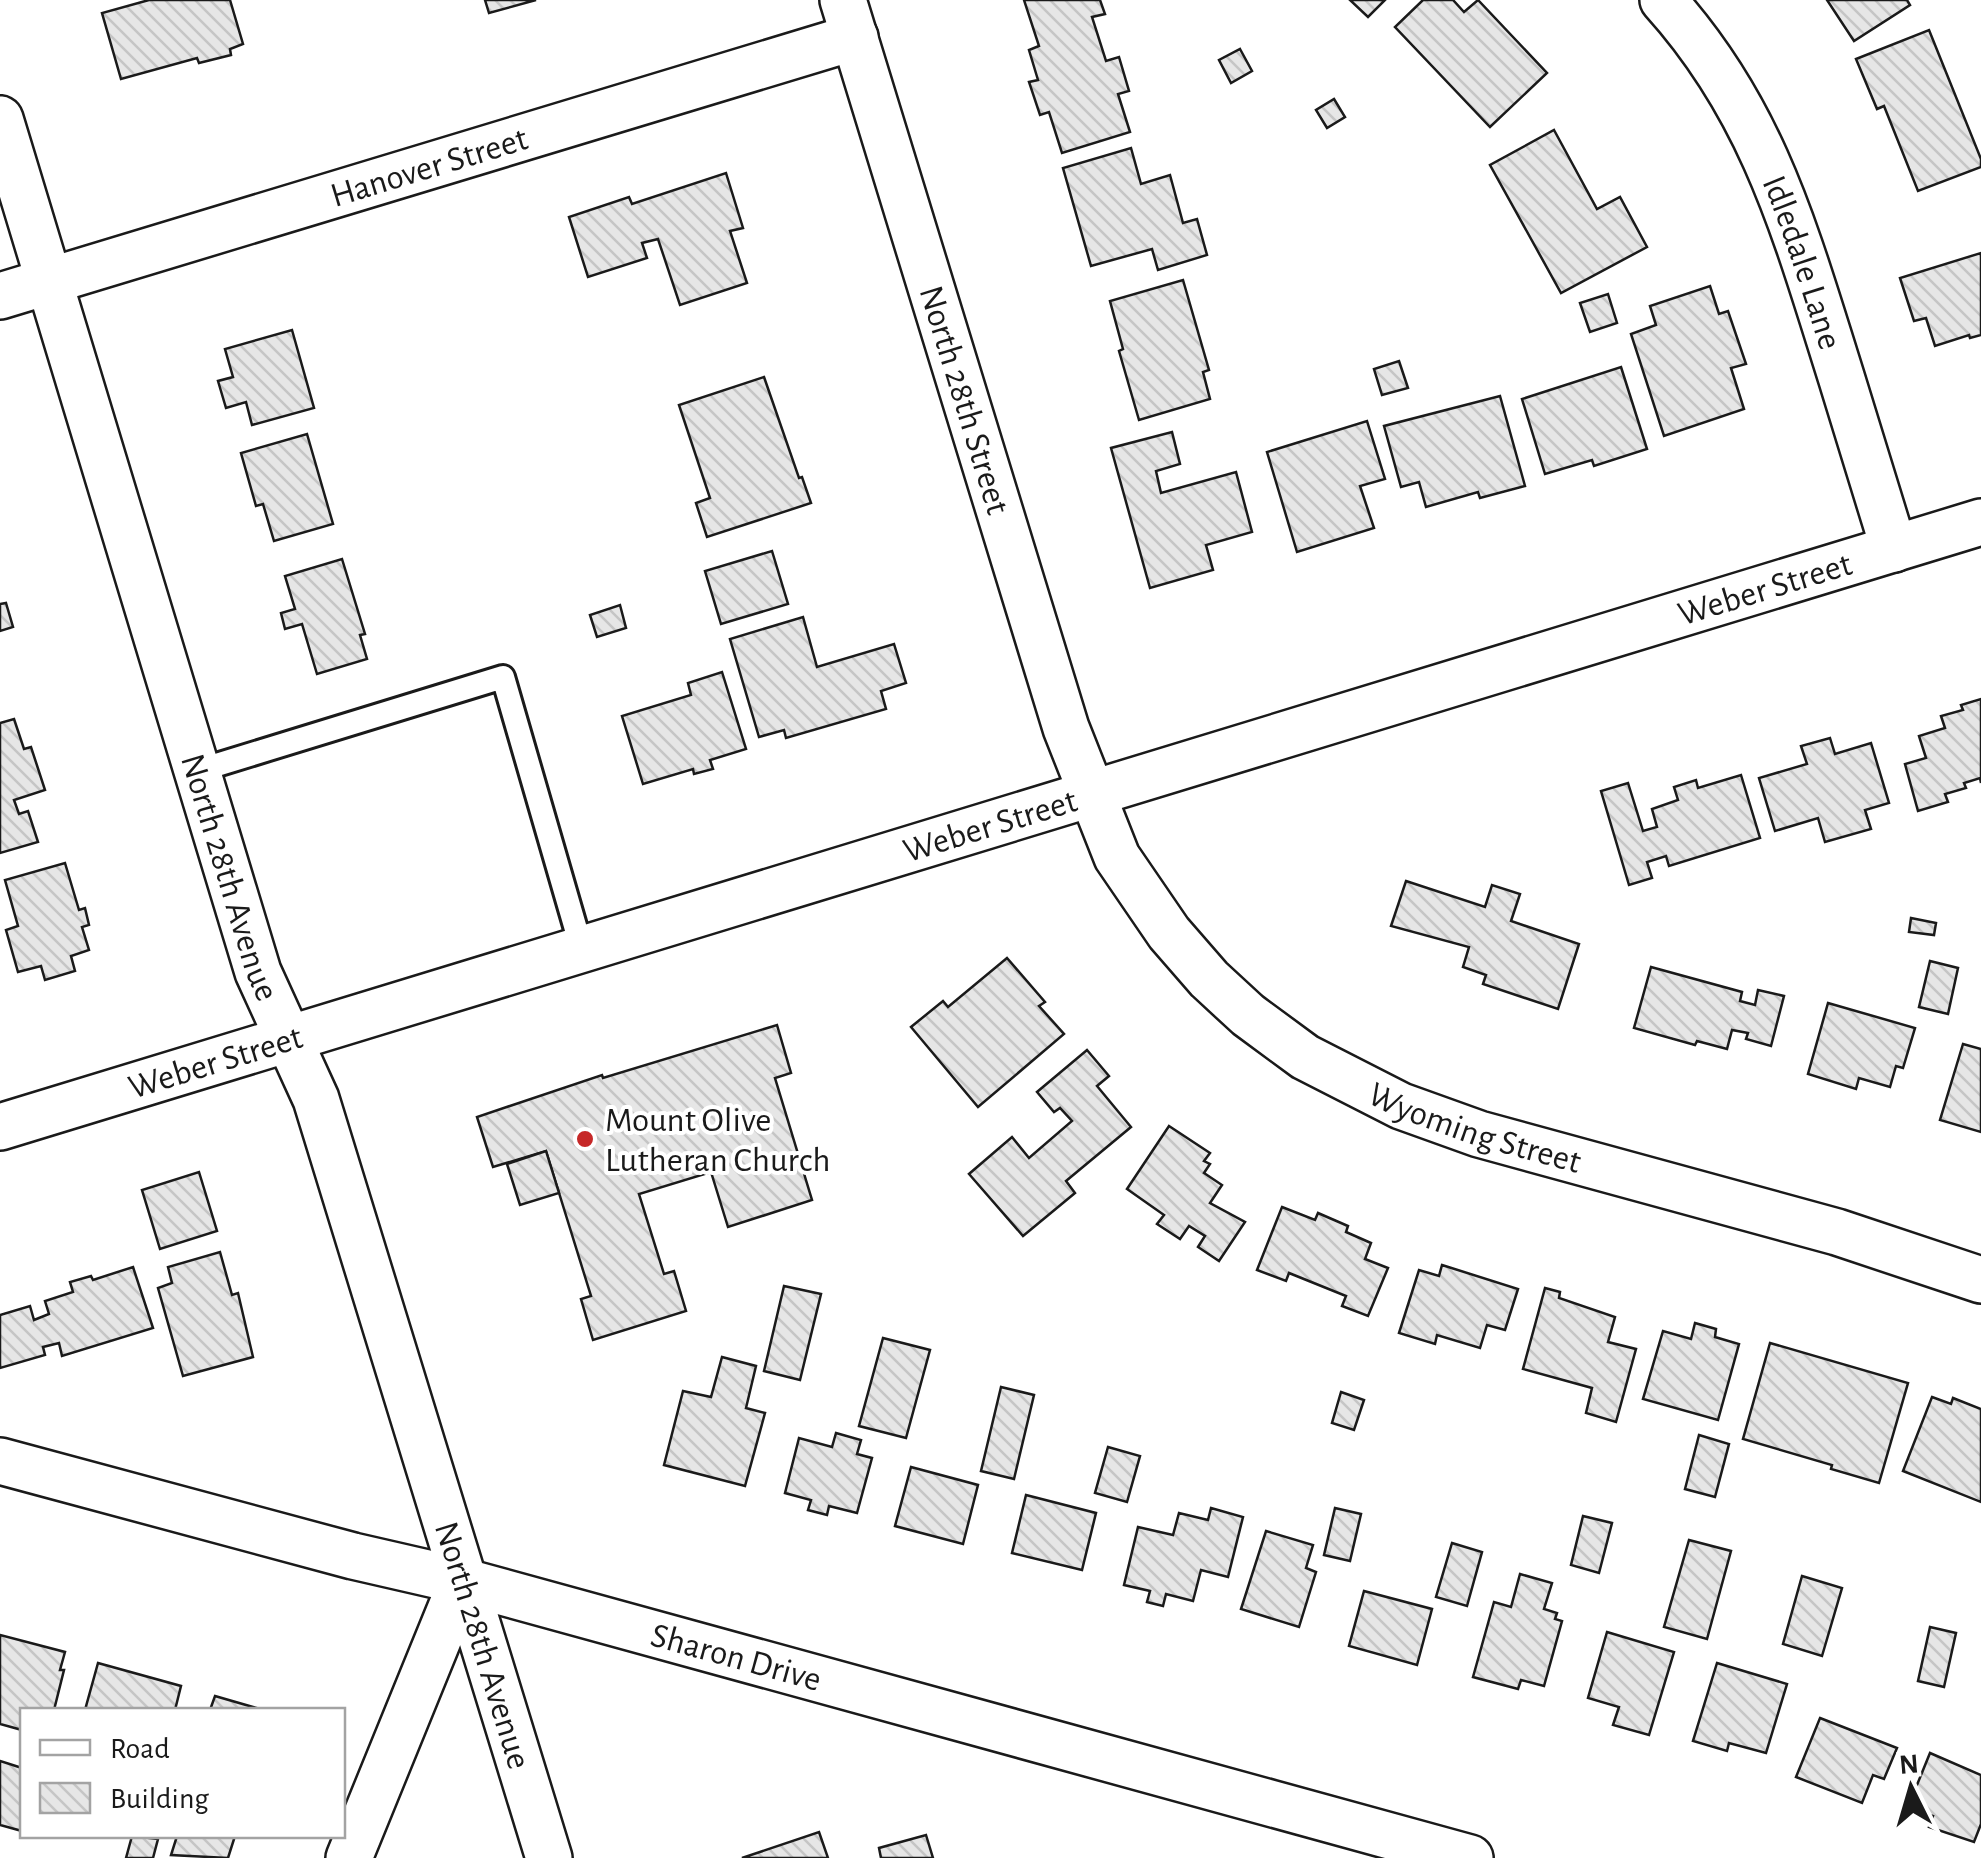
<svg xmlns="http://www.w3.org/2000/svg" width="1981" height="1858" viewBox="0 0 1981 1858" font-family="'Alegreya Sans',sans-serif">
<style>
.building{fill:url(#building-back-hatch);stroke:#1a1a1a;stroke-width:2.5}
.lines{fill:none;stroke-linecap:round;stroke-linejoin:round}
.service-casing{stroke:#1a1a1a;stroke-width:28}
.minor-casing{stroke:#1a1a1a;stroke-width:50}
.service{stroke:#fff;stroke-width:22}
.minor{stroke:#fff;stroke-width:45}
.poi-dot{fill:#c62828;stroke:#fff;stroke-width:4}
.labels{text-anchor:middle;stroke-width:8;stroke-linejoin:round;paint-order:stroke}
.street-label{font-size:35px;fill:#1a1a1a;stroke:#fff}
.poi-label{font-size:35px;fill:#1a1a1a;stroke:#fff;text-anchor:start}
</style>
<defs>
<pattern id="building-back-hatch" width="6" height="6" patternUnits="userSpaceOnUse" patternTransform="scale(2.5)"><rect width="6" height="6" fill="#e6e6e6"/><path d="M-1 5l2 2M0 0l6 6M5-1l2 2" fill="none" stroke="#c5c5c5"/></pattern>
</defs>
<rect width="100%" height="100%" fill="#fff"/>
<!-- building -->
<g class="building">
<polygon points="149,0 230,0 243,44 230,49 231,55 199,63 197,58 121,79 102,13"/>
<polygon points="485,0 536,0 489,13"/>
<polygon points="1024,0 1100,0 1105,14 1092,17 1106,61 1119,57 1129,91 1118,94 1130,132 1062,153 1049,112 1040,115 1029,82 1038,80 1029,50 1039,46"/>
<polygon points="1350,0 1385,0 1368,17"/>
<polygon points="1423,0 1453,0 1464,12 1478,0 1547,73 1490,127 1395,27"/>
<polygon points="1827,0 1907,0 1910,5 1854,41"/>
<polygon points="1929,30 1981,159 1981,167 1918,191 1884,106 1877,109 1856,59"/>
<polygon points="1240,49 1252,71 1231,83 1219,60"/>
<polygon points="1334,99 1345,117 1327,128 1316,110"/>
<polygon points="1554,130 1597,209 1620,197 1647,247 1561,293 1490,165"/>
<polygon points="1131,148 1141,184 1170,175 1183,223 1197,219 1207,255 1158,270 1152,249 1091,266 1063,168"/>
<polygon points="726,173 743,228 730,231 747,283 680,305 658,239 642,243 647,258 588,277 569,217 629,197 632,204"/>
<polygon points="1981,253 1981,335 1970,338 1969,335 1935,346 1926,318 1914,321 1900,278"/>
<polygon points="1183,280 1209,370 1203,372 1210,399 1139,420 1119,351 1123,349 1110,301"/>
<polygon points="1710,286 1719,314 1728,311 1746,364 1731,368 1744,409 1664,436 1631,334 1656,325 1650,306"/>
<polygon points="1608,294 1617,323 1590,332 1580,303"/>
<polygon points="292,330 314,408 252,425 246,402 226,408 218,381 233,377 225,349"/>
<polygon points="1399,361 1408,388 1382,395 1374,369"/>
<polygon points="1621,367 1647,449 1594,466 1592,460 1545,474 1522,399"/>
<polygon points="764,377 799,478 802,477 811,503 707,537 696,503 710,498 679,405"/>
<polygon points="1500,396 1525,486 1480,498 1478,492 1426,507 1419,482 1401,487 1384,426"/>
<polygon points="1367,421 1385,479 1360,486 1374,528 1297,552 1267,452"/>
<polygon points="1172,432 1180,464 1156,471 1161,493 1236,472 1252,532 1206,545 1213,570 1150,588 1111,448"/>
<polygon points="307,434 333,524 274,541 263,504 256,506 241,453"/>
<polygon points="772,551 788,604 721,624 705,571"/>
<polygon points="342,559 365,634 360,635 367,659 317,674 302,624 285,629 281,613 295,609 285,576"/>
<polygon points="6,603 13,627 0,631 0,604"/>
<polygon points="620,605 626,628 597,637 590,615"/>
<polygon points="803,617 817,667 894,644 906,683 881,691 886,709 786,738 784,730 759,737 730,639"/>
<polygon points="722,672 746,749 710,760 713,769 694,774 693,769 643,784 622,716 691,695 688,683"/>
<polygon points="1981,699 1981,783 1980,778 1964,783 1966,788 1945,794 1948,802 1918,811 1905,764 1926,758 1919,736 1945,728 1941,716 1963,710 1961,705"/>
<polygon points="14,719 24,749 31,747 45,790 14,800 19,814 28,811 38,842 0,853 0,723"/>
<polygon points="1830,738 1835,754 1871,743 1889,803 1865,810 1871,829 1825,842 1818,818 1775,831 1759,778 1807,764 1801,746"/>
<polygon points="1741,775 1760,838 1669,866 1666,856 1647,862 1652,878 1629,885 1601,791 1628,783 1643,831 1657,827 1652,809 1678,800 1674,787 1696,780 1698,788"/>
<polygon points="65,863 79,910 85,908 89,925 82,927 89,950 71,956 75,971 45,980 41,966 18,972 6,930 18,926 5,880"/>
<polygon points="1406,881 1485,907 1492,885 1520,894 1511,921 1579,944 1558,1009 1483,984 1486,975 1463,967 1469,947 1391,926"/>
<polygon points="1911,918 1936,923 1934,935 1909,932"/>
<polygon points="1007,958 1045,1002 1039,1006 1064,1034 978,1107 911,1027 943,1001 948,1007"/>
<polygon points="1930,961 1958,968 1948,1014 1919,1007"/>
<polygon points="1651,967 1742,992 1740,1001 1755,1005 1758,990 1784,996 1771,1046 1746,1039 1748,1033 1732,1030 1727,1049 1697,1041 1695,1045 1634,1028"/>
<polygon points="1828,1003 1915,1028 1903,1068 1896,1066 1890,1087 1859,1078 1856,1089 1808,1074"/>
<polygon points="777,1025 791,1073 775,1078 812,1200 728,1227 711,1172 639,1194 664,1274 674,1271 686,1311 593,1340 581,1299 591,1296 546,1151 493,1167 477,1117 602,1075 603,1078"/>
<polygon points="1963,1044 1981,1049 1981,1132 1940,1120"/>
<polygon points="1087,1050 1109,1076 1097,1086 1131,1127 1066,1181 1075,1193 1023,1236 969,1174 1012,1137 1029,1158 1072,1121 1060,1108 1054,1112 1037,1092"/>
<polygon points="1169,1126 1210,1153 1204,1161 1210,1164 1204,1173 1222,1185 1210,1203 1245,1222 1219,1261 1198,1247 1205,1236 1189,1226 1180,1239 1157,1224 1164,1215 1127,1189"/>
<polygon points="546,1151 559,1193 520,1205 507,1164"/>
<polygon points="199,1172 217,1231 160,1249 142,1190"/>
<polygon points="1282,1207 1315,1220 1318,1213 1348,1226 1346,1232 1371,1243 1365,1259 1388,1268 1368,1316 1342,1306 1346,1296 1289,1273 1286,1281 1257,1270"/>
<polygon points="220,1252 232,1295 238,1293 253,1357 183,1376 158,1288 172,1283 168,1267"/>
<polygon points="1442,1265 1518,1289 1505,1330 1487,1325 1480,1348 1437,1335 1435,1344 1399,1333 1419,1270 1439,1276"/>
<polygon points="133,1267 153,1328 62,1356 59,1343 43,1347 45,1355 0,1368 0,1315 30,1306 34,1320 49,1314 45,1301 73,1292 70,1282 91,1276 93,1280"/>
<polygon points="784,1286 821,1294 800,1380 764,1371"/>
<polygon points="1545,1288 1560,1292 1559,1298 1615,1317 1608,1342 1636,1349 1616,1422 1586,1413 1592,1388 1523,1369"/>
<polygon points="1695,1323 1716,1329 1715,1337 1739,1344 1718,1420 1643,1399 1663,1331 1691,1339"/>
<polygon points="883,1338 930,1350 906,1438 859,1426"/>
<polygon points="1770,1343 1908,1383 1879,1483 1831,1469 1832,1465 1743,1439"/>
<polygon points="722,1357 756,1366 746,1408 765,1413 745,1486 664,1465 683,1391 711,1397"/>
<polygon points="1001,1387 1034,1395 1014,1479 981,1471"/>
<polygon points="1341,1392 1364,1400 1354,1430 1332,1423"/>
<polygon points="1932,1397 1951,1404 1953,1398 1981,1409 1981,1502 1903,1471"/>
<polygon points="836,1433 861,1440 857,1454 872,1458 857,1513 829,1506 827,1515 808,1510 811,1500 785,1493 799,1438 832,1447"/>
<polygon points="1699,1435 1729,1444 1715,1497 1685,1489"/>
<polygon points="1108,1447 1140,1456 1127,1502 1095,1493"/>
<polygon points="911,1467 978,1485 963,1544 895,1526"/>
<polygon points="1026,1495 1096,1513 1082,1570 1012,1553"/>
<polygon points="1211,1508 1243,1517 1228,1577 1201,1570 1193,1601 1166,1594 1163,1606 1147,1602 1150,1591 1124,1585 1138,1527 1173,1535 1179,1513 1208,1520"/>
<polygon points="1335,1508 1361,1514 1350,1561 1324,1555"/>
<polygon points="1583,1516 1612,1523 1599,1573 1571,1565"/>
<polygon points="1266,1531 1313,1545 1306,1568 1316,1572 1299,1627 1241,1609"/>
<polygon points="1689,1540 1731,1551 1707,1639 1664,1627"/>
<polygon points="1452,1543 1482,1552 1467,1606 1436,1597"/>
<polygon points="1520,1574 1552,1583 1544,1609 1557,1613 1555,1619 1562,1621 1544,1686 1521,1680 1518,1689 1473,1677 1494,1602 1511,1607"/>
<polygon points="1802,1576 1842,1588 1822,1656 1783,1644"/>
<polygon points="1364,1591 1432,1609 1417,1665 1349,1646"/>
<polygon points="1930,1627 1956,1633 1944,1687 1918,1681"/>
<polygon points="1607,1632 1674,1652 1649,1735 1613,1725 1619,1707 1588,1698"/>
<polygon points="0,1635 65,1652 60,1670 64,1670 54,1710 22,1710 22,1730 0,1724"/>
<polygon points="98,1663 181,1686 175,1710 85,1710"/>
<polygon points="1717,1663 1787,1684 1766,1753 1729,1743 1727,1751 1693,1741"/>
<polygon points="215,1696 260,1709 260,1710 210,1710"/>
<polygon points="1820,1718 1897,1748 1884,1779 1873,1775 1862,1803 1796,1777"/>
<polygon points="1930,1753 1981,1775 1981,1824 1974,1842 1929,1827 1933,1816 1908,1807"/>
<polygon points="0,1761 22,1768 22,1831 0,1825"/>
<polygon points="819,1832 828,1858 742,1858"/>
<polygon points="926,1835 933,1858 881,1858 879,1848"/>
<polygon points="132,1836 158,1839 153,1858 126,1858"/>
<polygon points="177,1836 235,1836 228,1858 171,1855"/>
</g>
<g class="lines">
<defs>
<polyline id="service" points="197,771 503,677 582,950"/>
<g id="minor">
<path id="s1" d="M843,0L1066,728L1117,857L1169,933L1209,979L1248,1015L1305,1057L1401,1106L1479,1134L1837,1232L1981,1280"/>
<path id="s2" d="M1663,0C1755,102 1789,210 1829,338C1851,408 1872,478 1894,549"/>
<path id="s3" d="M0,119L258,972L316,1099L549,1858"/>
<path id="s4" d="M0,296L855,37"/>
<path id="s5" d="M0,1127L1981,522"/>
<path id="s6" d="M0,1461L353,1556L462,1581L1470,1858"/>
<polyline points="349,1858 462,1581"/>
</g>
</defs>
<!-- service casing -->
<use href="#service" class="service-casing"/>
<!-- minor casing -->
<use href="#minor" class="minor-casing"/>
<!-- service -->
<use href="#service" class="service"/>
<!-- minor -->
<use href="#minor" class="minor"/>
</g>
<!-- markers -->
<circle class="poi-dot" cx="585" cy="1139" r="10"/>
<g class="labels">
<!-- street labels -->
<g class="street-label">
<text dy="12" stroke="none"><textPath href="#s4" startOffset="448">Hanover Street</textPath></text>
<text dy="12" stroke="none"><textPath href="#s2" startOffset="300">Idledale Lane</textPath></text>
<text dy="12" stroke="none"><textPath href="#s1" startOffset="418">North 28th Street</textPath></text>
<text dy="12" stroke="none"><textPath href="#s5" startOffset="1845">Weber Street</textPath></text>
<text dy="12" stroke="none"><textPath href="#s5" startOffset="1035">Weber Street</textPath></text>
<text dy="12" stroke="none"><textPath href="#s3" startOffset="792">North 28th Avenue</textPath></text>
<text dy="12" stroke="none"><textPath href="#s5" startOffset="225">Weber Street</textPath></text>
<text dy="12" stroke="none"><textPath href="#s1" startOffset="1362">Wyoming Street</textPath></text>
<text dy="12" stroke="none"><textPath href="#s3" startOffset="1602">North 28th Avenue</textPath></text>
<text dy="12" stroke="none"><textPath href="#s6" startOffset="762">Sharon Drive</textPath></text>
</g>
<!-- poi labels -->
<g class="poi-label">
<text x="605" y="1131">Mount Olive<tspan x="605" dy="40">Lutheran Church</tspan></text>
</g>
</g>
<!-- legend -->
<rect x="20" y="1708" width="325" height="130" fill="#ffffff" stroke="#a3a3a3" stroke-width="2.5"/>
<rect x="40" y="1740" width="50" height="15" fill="#ffffff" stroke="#a3a3a3" stroke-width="2.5"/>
<text x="110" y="1758" font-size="30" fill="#1a1a1a">Road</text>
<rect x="40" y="1783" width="50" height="30" fill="url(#building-back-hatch)" stroke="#a3a3a3" stroke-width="2.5"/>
<text x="110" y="1808" font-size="30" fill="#1a1a1a">Building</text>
<!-- north arrow -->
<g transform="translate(1911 1788) rotate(355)" stroke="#ffffff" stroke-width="8" paint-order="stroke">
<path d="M0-8L18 38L0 25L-18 38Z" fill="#1a1a1a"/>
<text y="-15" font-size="28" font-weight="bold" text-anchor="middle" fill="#1a1a1a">N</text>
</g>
</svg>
